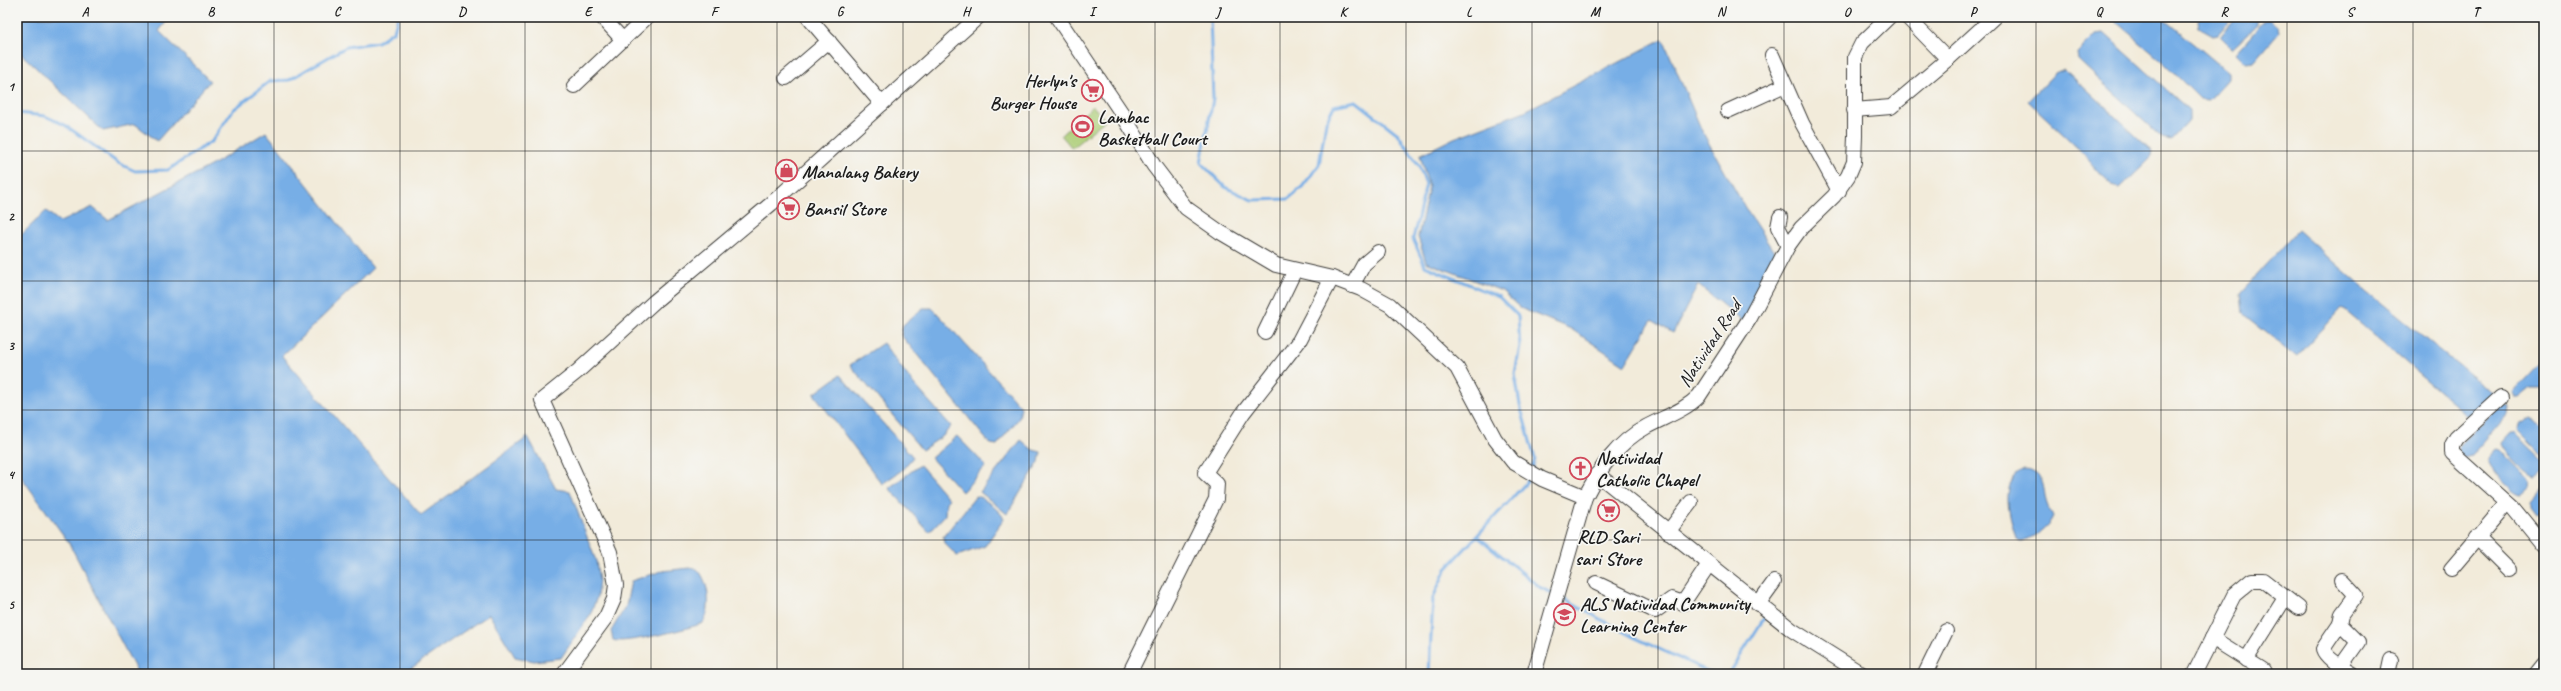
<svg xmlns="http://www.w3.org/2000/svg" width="2561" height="691" viewBox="0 0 2561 691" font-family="Caveat,sans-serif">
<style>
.green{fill:#accd76;stroke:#647449}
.water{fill:#77aee6;stroke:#4a6581}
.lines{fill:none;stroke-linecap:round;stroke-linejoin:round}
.stream{stroke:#77aee6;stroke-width:3}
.minor-casing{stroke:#3c3b38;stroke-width:16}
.minor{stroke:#fff;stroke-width:14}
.grid{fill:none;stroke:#1c1c1c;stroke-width:1;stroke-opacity:0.55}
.labels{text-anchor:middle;stroke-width:3.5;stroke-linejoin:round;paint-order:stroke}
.poi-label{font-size:19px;font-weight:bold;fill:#1c1c1c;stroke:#f6f6f2;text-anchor:start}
.street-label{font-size:19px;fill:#1c1c1c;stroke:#f6f6f2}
.neatline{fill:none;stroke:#1c1c1c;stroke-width:1.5}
.grid-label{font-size:13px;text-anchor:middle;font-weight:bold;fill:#1c1c1c}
</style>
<rect width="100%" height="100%" fill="#f6f6f2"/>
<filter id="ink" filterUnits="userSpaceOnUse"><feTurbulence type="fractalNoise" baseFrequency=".025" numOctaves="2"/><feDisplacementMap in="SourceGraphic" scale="8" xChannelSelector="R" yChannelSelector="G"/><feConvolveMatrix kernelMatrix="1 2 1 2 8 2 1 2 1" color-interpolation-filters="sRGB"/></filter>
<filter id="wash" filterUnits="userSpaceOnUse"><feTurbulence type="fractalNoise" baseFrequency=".012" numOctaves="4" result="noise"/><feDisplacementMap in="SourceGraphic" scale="16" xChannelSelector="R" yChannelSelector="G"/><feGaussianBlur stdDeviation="0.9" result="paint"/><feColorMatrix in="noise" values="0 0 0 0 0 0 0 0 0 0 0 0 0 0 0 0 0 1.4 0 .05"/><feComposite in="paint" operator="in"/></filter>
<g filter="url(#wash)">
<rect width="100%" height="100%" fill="#f2ebda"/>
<!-- green -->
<polygon class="green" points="1093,106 1105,120 1072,148 1061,135"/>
<!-- water -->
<g class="water">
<polygon points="17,17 170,17 159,31 210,81 157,141 135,124 103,131 17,50"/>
<polygon points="2116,17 2162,17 2228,72 2228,79 2209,100 2200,99 2164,63 2115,21"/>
<polygon points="2200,17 2233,17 2218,34 2213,35 2199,27 2198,20"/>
<polygon points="2236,17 2257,17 2257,25 2232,49 2220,37"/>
<polygon points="2265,20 2270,20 2278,27 2279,33 2254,62 2246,63 2236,53"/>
<polygon points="2104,33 2189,110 2189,120 2171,140 2162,138 2078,60 2077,53 2096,34"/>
<polygon points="1663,39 1702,131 1747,211 1776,255 1745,323 1698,285 1673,333 1652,320 1625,365 1571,329 1520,308 1502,291 1426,262 1418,237 1429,187 1420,155 1454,138 1525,111"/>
<polygon points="2064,69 2152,151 2150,159 2120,188 2112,186 2084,154 2028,101 2055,73"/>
<polygon points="266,132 373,268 282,356 421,515 528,437 556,489 570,491 596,561 599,580 597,597 590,615 561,658 534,661 515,657 489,614 403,674 138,674 69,543 17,471 17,239 46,211 60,222 92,207 108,220 212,165"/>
<polygon points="2298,230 2368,292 2496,395 2472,419 2342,308 2297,357 2243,314 2241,293"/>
<polygon points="923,308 932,308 940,316 1021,407 1019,418 997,445 990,444 901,335 903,325"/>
<polygon points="883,343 913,383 951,426 943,436 922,450 850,365"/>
<polygon points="2544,358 2544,388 2531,388 2519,398 2515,398 2512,392"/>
<polygon points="840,375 913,457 902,470 882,484 814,394"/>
<polygon points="2502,403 2508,406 2507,414 2472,455 2465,457 2459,452 2458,447"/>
<polygon points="2531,418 2544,425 2544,456 2518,430 2519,425"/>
<path d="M2511,433H2515L2544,461V472L2537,478C2529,478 2502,450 2502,443Z"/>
<polygon points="957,436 986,466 962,492 931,458"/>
<polygon points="1021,440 1033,450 1041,452 1039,462 1007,514 980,492"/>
<path d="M2496,449L2500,450L2531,481L2530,486L2521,494C2512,493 2487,467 2488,458Z"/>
<polygon points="920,465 949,499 946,502 945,515 929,532 889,488"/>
<path d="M2024,470C2048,471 2042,491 2047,504C2048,508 2051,512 2053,516C2050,526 2031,540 2021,541L2016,539C2010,517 1998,482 2024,470Z"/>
<polygon points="2544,487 2544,512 2537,515 2531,507 2531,502"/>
<path d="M976,496C983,497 1002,512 1004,519L985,546L957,556L944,543L943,537Z"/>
<path d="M690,568L698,570C709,582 712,609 703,623C692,628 622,645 613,640L611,631L626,606L631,581L662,571Z"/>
</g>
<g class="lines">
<!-- stream -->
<g class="stream">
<polyline points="1210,17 1213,99 1201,163 1225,187 1252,200 1288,199 1302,187 1319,165 1326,122 1334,106 1356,101 1398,134 1419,166 1426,184 1413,239 1425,266 1499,297 1518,316 1520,346 1515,374 1520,405 1535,459 1532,468"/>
<polyline points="17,113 45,116 65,125 118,163 135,171 168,170 212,141 233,110 270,81 289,80 346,47 378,42 394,31 398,17"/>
<polyline points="1477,536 1541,588 1553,594"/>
<polyline points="1560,597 1633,637 1714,674"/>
<polyline points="1429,674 1433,598 1446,569 1527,482 1529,477"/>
<polyline points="1729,674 1766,615"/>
</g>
</g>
</g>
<g filter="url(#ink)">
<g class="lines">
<defs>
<g id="minor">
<polyline points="602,17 623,40"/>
<polyline points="808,17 882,104"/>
<polyline points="1057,17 1121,112 1154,166 1186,208 1220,232 1276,265 1332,278 1361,289 1390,305 1457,368 1495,439 1513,462 1542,479 1585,497"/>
<polyline points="1907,17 1948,59 1994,17"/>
<polyline points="1772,55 1802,123 1839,191"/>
<polyline points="786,78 829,41"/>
<polyline points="574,86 647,17"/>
<polyline points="1854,110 1891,107 1948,59"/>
<polyline points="1728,111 1785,85"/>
<polyline points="1780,217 1778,227 1788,246"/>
<polyline points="1352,286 1364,264 1378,252"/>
<polyline points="1265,332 1295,270"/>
<polyline points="2501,397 2456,438 2452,445 2452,453 2513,508 2544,546"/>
<polyline points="1597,474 1792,630 1862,674"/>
<polyline points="1668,532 1691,502"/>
<polyline points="2476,537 2509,570"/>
<polyline points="2451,569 2507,503"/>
<polyline points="1596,583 1655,611 1672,599 1683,603 1709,564"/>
<polyline points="1758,604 1774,582"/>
<polyline points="2340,624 2342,614 2356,595 2342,580"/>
<polyline points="2212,638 2263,670 2265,674"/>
<polyline points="2246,660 2285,598"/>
<path d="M2341,666L2358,642L2340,624L2323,649C2326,659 2344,668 2353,674"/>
<polyline points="564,674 606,617 614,599 616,585 610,552 542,400 578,371 655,301 771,204 978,17"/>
<polyline points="1129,674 1216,499 1217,484 1205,473 1243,413 1299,341 1332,278"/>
<path d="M1534,674L1585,497C1600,468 1617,443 1646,427C1664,417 1684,411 1699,396L1750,318L1788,246L1801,228L1834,196L1848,176L1854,162L1855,136V57L1862,43L1889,17"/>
<polyline points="1925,674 1946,631"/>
<polyline points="2194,674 2234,595 2252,580 2263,580 2299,608"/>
<polyline points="2388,674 2391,660"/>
<polyline points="2536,674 2544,664"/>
</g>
</defs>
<!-- minor casing -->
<use href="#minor" class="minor-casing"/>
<!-- minor -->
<use href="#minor" class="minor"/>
</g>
</g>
<!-- grid -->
<path class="grid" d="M148,17V674M274,17V674M400,17V674M525,17V674M651,17V674M777,17V674M903,17V674M1029,17V674M1155,17V674M1280,17V674M1406,17V674M1532,17V674M1658,17V674M1784,17V674M1910,17V674M2036,17V674M2161,17V674M2287,17V674M2413,17V674M17,151H2544M17,281H2544M17,410H2544M17,540H2544"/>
<!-- icons -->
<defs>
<symbol id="supermarket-ring" viewBox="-11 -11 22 22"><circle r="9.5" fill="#f6f6f2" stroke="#d1495b" stroke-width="1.5"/><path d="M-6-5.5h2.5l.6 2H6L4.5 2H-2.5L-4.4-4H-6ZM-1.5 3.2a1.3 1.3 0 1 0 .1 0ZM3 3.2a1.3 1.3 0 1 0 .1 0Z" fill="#d1495b"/></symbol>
<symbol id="stadium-ring" viewBox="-11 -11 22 22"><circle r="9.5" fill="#f6f6f2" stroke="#d1495b" stroke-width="1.5"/><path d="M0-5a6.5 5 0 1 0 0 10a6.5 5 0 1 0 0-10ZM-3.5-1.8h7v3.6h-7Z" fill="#d1495b"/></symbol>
<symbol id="shop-ring" viewBox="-11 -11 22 22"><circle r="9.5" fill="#f6f6f2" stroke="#d1495b" stroke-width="1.5"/><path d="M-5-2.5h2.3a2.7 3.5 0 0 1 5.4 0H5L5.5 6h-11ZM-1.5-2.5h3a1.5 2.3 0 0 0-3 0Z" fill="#d1495b"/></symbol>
<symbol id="church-ring" viewBox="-11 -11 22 22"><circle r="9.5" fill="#f6f6f2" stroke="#d1495b" stroke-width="1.5"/><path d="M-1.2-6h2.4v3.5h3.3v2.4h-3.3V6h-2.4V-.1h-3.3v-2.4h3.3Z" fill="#d1495b"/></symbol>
<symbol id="school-ring" viewBox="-11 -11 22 22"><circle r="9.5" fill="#f6f6f2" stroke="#d1495b" stroke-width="1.5"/><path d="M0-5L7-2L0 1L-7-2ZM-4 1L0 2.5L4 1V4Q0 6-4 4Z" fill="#d1495b"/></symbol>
</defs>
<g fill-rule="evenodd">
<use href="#supermarket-ring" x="1080" y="78" width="25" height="25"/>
<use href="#stadium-ring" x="1070" y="114" width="25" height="25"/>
<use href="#shop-ring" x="774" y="158" width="25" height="25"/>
<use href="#supermarket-ring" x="776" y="196" width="25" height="25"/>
<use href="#church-ring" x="1568" y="456" width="25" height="25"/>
<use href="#supermarket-ring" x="1596" y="498" width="25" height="25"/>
<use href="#school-ring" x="1552" y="602" width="25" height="25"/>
</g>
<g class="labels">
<!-- poi labels -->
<g class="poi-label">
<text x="1076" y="87" text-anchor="end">Herlyn's<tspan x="1076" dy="22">Burger House</tspan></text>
<text x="1098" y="123">Lambac<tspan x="1098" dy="22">Basketball Court</tspan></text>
<text x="802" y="178">Manalang Bakery</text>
<text x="804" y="215">Bansil Store</text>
<text x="1596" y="464">Natividad<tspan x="1596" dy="22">Catholic Chapel</tspan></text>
<text x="1608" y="543" text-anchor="middle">RLD Sari<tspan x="1608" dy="22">sari Store</tspan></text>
<text x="1580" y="610">ALS Natividad Community<tspan x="1580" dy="22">Learning Center</tspan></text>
</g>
<!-- street labels -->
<g class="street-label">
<text transform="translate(1709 343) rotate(-57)" y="7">Natividad Road</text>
</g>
</g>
<!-- margin -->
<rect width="2561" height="691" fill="none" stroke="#f6f6f2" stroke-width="44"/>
<rect x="22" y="22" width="2517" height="647" class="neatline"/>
<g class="grid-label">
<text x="85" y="16">A</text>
<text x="211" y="16">B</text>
<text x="337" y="16">C</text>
<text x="462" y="16">D</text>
<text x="588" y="16">E</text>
<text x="714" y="16">F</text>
<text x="840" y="16">G</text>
<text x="966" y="16">H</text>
<text x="1092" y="16">I</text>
<text x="1218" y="16">J</text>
<text x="1343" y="16">K</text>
<text x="1469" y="16">L</text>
<text x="1595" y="16">M</text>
<text x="1721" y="16">N</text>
<text x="1847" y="16">O</text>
<text x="1973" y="16">P</text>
<text x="2099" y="16">Q</text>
<text x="2224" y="16">R</text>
<text x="2350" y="16">S</text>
<text x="2476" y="16">T</text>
<text x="11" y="91">1</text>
<text x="11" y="221">2</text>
<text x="11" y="350">3</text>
<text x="11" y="479">4</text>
<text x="11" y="609">5</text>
</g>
</svg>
